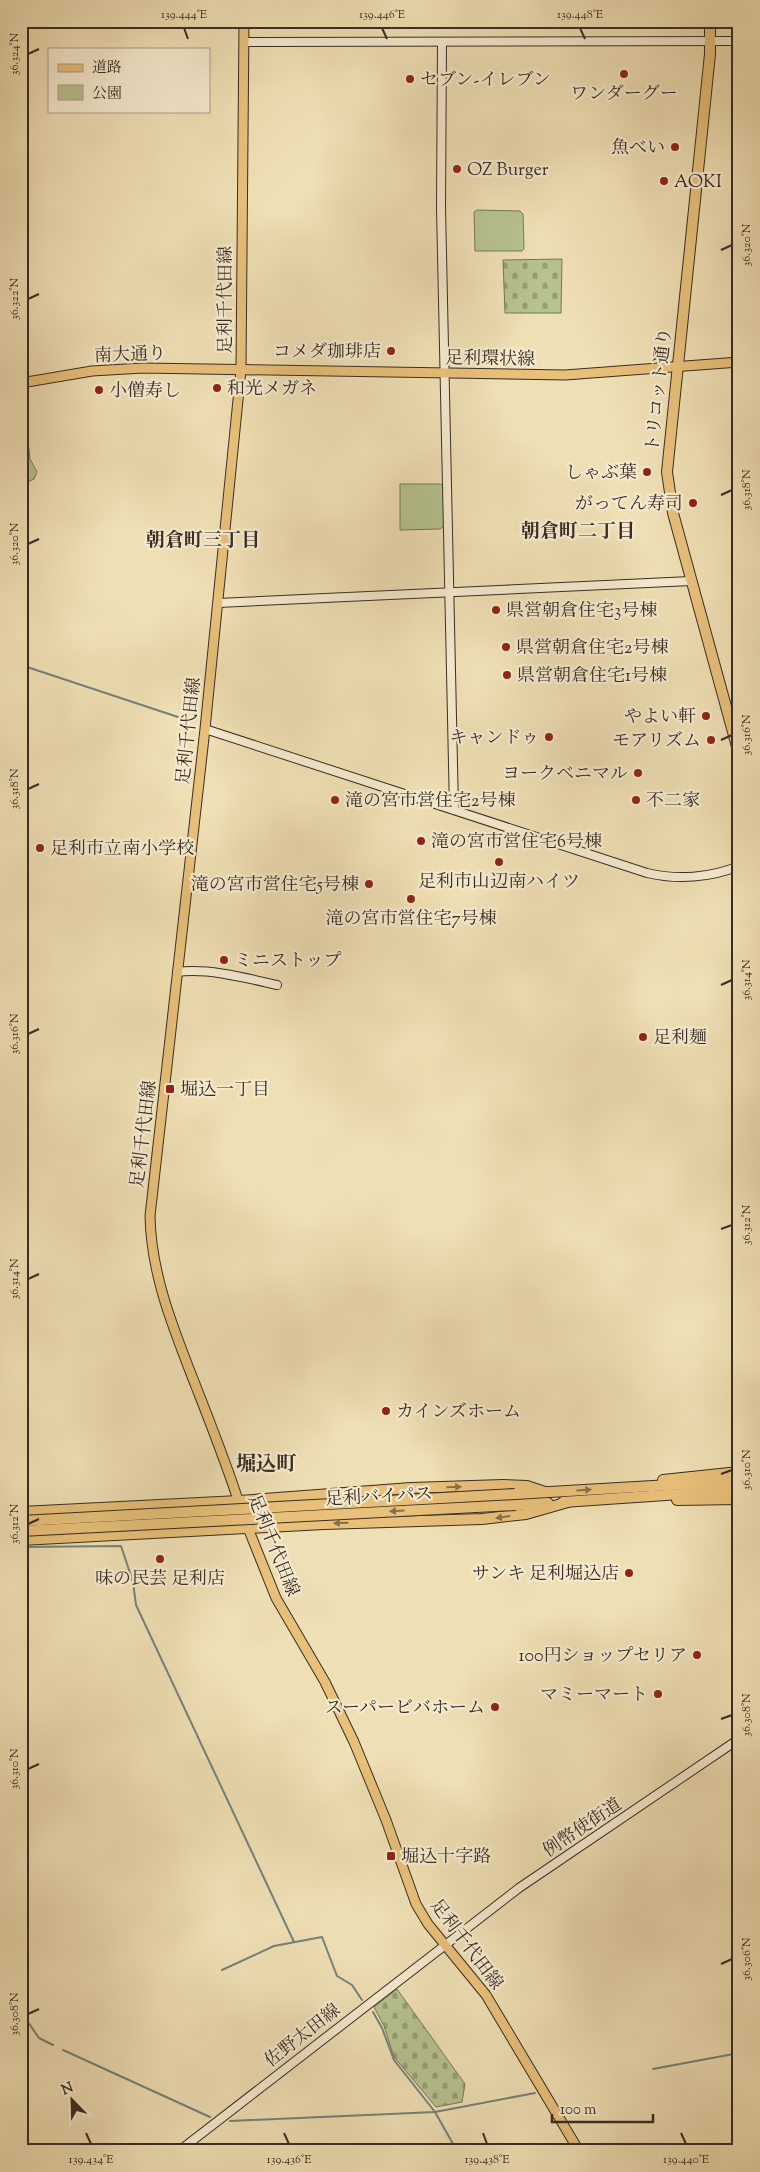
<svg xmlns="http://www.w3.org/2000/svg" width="760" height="2172" viewBox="0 0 760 2172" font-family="'Sorts Mill Goudy','Noto Serif JP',serif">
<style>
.forest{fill:url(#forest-firs);stroke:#77785a}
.cemetery{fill:url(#cemetery-stones);stroke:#77785a}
.green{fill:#b6c28f;stroke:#77785a}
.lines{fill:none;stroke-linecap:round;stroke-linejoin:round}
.stream{stroke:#73837a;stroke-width:2}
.secondary-casing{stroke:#382d25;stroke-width:10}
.primary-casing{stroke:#382d25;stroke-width:11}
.highway-casing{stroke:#382d25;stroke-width:12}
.secondary{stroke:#f5eace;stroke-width:8}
.primary{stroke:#e8c07a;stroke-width:9}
.highway{stroke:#e8c07a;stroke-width:10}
.highway-bridge-casing{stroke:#382d25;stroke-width:12;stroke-linecap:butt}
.highway-bridge{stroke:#e8c07a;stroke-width:10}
.oneway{fill:#876f4b}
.ticks{fill:none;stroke:#382d25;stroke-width:2}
.poi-dot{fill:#8f2418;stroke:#f5eace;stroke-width:2}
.labels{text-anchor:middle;stroke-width:4.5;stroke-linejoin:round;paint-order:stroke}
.poi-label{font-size:18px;fill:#382d25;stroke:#f5eace;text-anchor:start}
.street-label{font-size:18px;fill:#382d25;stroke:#f5eace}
.neighbourhood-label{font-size:19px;font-weight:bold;fill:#382d25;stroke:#f5eace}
.quarter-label{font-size:20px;font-weight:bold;fill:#382d25;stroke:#f5eace}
.neatline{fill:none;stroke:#382d25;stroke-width:2}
.ticks-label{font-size:12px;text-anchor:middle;fill:#382d25}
</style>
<defs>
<pattern id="forest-firs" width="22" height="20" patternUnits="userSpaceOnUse" patternTransform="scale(1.25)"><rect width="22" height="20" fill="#b6c28f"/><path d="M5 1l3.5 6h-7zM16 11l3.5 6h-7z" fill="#959e75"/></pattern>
<pattern id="cemetery-stones" width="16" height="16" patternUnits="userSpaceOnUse" patternTransform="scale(1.25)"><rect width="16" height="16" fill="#b6c28f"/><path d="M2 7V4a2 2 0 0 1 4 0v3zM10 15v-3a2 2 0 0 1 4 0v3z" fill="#959e75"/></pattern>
</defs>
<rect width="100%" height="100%" fill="#efdfb4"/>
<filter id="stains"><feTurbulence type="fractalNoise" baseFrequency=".004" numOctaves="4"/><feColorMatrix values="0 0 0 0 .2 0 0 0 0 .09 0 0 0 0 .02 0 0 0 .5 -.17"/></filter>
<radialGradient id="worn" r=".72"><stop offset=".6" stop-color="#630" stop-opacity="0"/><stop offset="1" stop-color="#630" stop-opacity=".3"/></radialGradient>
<!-- forest -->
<polygon class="forest" points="21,423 26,423 30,459 37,472 34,479 21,485"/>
<!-- cemetery -->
<g class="cemetery">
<polygon points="562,259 561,313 505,313 503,260"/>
<polygon points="397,1989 465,2084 462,2102 436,2107 394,2057 384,2026 374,2007"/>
</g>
<!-- green -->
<g class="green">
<polygon points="477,210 520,211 523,214 524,249 522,251 475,251 474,212"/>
<polygon points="400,484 441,484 444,487 444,526 440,529 400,530"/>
</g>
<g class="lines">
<!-- stream -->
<g class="stream">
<polyline points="21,665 178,717"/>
<polyline points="21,1547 121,1546 133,1582 136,1605 294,1942"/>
<polyline points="222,1970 274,1946 322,1937 337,1976 352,1985 362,2000"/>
<polyline points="21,2012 39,2038 53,2045"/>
<polyline points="373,2012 382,2028 394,2060 435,2112 457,2151"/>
<polyline points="63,2050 210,2117"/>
<polyline points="653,2069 739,2053"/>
<polyline points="230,2121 435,2112 535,2093"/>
</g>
<defs>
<g id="secondary">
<polyline points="244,42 739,41"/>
<polyline points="442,42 441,208 454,810"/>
<polyline points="218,603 691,581"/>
<path d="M205,729L647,873C677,880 710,878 739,866"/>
<path d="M177,972C209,968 246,978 277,985"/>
<polyline points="179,2151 519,1888 739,1739"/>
</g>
<g id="primary">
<polyline points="21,383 92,371 143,368 565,375 739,362"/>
<path d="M240,1506C227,1465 211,1425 195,1384C174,1330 151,1275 150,1216L205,729L241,370L244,21"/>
<polyline points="246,1523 276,1598 325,1682 354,1742 386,1820 416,1904 428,1924 486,1995 579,2151"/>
</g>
<g id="highway">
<polyline points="710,21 710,54 667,472 673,513 739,754"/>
<polyline points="663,1480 739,1472"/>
<polyline points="515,1494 739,1481"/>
<polyline points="677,1500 739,1499"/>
<polyline points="563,1502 739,1490"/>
<polyline points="516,1505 548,1503"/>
<polyline points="21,1512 239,1501 411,1488 503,1485 527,1486 545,1492"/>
<polyline points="21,1540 324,1524 482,1519 526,1514 568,1502"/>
</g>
</defs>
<!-- secondary casing -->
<use href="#secondary" class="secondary-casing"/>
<!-- primary casing -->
<use href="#primary" class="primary-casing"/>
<!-- highway casing -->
<use href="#highway" class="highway-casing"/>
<!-- secondary -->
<use href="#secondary" class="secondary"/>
<!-- primary -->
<use href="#primary" class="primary"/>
<!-- highway -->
<use href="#highway" class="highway"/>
<defs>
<g id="highway-bridge">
<polyline points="21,1521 515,1494"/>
<polyline points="21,1531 516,1505"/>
</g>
</defs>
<!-- highway-bridge casing -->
<use href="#highway-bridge" class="highway-bridge-casing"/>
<!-- highway-bridge -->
<use href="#highway-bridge" class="highway-bridge"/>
</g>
<!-- one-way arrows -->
<defs><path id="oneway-solid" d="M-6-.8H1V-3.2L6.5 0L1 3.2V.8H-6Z" transform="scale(1.25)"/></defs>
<g class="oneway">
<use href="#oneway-solid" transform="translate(454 1487) rotate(-2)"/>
<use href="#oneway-solid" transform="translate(584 1490) rotate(-4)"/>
<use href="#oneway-solid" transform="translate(397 1511) rotate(177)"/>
<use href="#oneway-solid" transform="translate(503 1517) rotate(172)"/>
<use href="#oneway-solid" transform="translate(341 1523) rotate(179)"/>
</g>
<!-- ticks -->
<path class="ticks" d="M184,28L188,39M382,28L387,39M580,28L585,39M28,54L39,49M721,250L732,245M28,299L39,294M721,495L732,490M28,544L39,539M721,740L732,735M28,789L39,784M721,985L732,980M28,1034L39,1029M721,1229L732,1225M28,1279L39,1274M721,1474L732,1470M28,1524L39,1519M721,1719L732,1715M28,1769L39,1764M721,1964L732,1959M28,2014L39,2009M86,2133L91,2144M284,2133L289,2144M483,2133L487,2144M681,2133L686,2144"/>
<!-- markers -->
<g class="poi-dot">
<circle cx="624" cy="74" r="5"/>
<circle cx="410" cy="79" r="5"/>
<circle cx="675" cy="147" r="5"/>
<circle cx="457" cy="169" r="5"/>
<circle cx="664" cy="181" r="5"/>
<circle cx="391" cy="351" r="5"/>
<circle cx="217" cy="388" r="5"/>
<circle cx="99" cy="390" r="5"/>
<circle cx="647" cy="472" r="5"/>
<circle cx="693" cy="503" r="5"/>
<circle cx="496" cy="610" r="5"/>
<circle cx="506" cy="647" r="5"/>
<circle cx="507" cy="675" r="5"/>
<circle cx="706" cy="716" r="5"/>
<circle cx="549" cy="737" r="5"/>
<circle cx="711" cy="740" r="5"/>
<circle cx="638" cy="773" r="5"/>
<circle cx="335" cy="800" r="5"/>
<circle cx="636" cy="800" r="5"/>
<circle cx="421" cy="841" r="5"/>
<circle cx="40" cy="848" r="5"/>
<circle cx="499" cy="862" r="5"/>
<circle cx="369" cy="884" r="5"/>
<circle cx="411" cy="899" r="5"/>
<circle cx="224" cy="960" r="5"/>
<circle cx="643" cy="1037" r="5"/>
<rect x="165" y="1084" width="10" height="10" rx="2.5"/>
<circle cx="386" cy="1411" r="5"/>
<circle cx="160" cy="1559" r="5"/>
<circle cx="629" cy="1573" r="5"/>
<circle cx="697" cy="1655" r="5"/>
<circle cx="658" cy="1694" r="5"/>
<circle cx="495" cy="1707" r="5"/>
<rect x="386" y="1851" width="10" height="10" rx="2.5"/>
</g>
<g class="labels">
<!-- poi labels -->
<g class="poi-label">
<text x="420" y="85">セブン-イレブン</text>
<text x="624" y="99" text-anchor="middle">ワンダーグー</text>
<text x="665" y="153" text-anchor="end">魚べい</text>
<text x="467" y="175">OZ Burger</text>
<text x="674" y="187">AOKI</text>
<text x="381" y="357" text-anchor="end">コメダ珈琲店</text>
<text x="227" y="394">和光メガネ</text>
<text x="109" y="396">小僧寿し</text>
<text x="637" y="478" text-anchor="end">しゃぶ葉</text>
<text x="683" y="509" text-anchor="end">がってん寿司</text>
<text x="506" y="616">県営朝倉住宅3号棟</text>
<text x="516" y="653">県営朝倉住宅2号棟</text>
<text x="517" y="681">県営朝倉住宅1号棟</text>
<text x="696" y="722" text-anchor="end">やよい軒</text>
<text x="539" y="743" text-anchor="end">キャンドゥ</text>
<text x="701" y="746" text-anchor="end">モアリズム</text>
<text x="628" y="779" text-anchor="end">ヨークベニマル</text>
<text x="345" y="806">滝の宮市営住宅2号棟</text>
<text x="646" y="806">不二家</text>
<text x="431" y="847">滝の宮市営住宅6号棟</text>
<text x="50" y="854">足利市立南小学校</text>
<text x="499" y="887" text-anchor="middle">足利市山辺南ハイツ</text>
<text x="359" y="890" text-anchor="end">滝の宮市営住宅5号棟</text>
<text x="411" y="924" text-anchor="middle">滝の宮市営住宅7号棟</text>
<text x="234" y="966">ミニストップ</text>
<text x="653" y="1043">足利麺</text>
<text x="180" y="1095">堀込一丁目</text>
<text x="396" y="1417">カインズホーム</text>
<text x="619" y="1579" text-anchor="end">サンキ 足利堀込店</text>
<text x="160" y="1584" text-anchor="middle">味の民芸 足利店</text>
<text x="687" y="1661" text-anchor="end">100円ショップセリア</text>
<text x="648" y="1700" text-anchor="end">マミーマート</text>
<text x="485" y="1713" text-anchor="end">スーパービバホーム</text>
<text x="401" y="1862">堀込十字路</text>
</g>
<!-- street labels -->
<g class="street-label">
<text transform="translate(225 300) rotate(-90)" y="6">足利千代田線</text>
<text transform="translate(130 354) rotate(-2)" y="6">南大通り</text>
<text transform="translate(490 358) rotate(1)" y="6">足利環状線</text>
<text transform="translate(658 390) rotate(-84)" y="6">トリコット通り</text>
<text transform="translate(188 731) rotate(-84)" y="6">足利千代田線</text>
<text transform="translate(143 1134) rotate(-83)" y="6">足利千代田線</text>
<text transform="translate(379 1496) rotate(-3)" y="6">足利バイパス</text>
<text transform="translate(274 1545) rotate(68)" y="6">足利千代田線</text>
<text transform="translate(582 1827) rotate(-34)" y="6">例幣使街道</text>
<text transform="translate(467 1944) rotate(53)" y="6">足利千代田線</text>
<text transform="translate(302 2035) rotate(-38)" y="6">佐野太田線</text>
</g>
<!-- neighbourhood labels -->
<g class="neighbourhood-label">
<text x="578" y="537">朝倉町二丁目</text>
<text x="203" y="546">朝倉町三丁目</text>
</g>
<!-- quarter labels -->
<g class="quarter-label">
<text x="266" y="1470">堀込町</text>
</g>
</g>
<!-- margin -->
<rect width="760" height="2172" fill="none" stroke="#efdfb4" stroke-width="55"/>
<!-- legend -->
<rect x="48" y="48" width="162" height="65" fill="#f5eace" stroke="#a99e8a"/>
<rect x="58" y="64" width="25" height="8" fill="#e8c07a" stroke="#a99e8a"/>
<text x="92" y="72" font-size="15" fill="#382d25">道路</text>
<rect x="58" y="85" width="25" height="15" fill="#b6c28f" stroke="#a99e8a"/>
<text x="92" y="98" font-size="15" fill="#382d25">公園</text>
<!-- north arrow -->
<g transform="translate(72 2100) rotate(337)" stroke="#f5eace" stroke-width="4" paint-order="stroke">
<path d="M0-4L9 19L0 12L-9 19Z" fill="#382d25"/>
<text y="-8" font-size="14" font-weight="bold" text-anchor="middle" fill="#382d25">N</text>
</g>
<!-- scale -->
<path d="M552 2114v8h101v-8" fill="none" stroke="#382d25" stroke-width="2.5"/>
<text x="560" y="2114" font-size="15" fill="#382d25" stroke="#f5eace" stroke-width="4" paint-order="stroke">100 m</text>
<rect x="28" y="28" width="704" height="2116" class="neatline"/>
<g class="ticks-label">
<text x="184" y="18">139.444°E</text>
<text x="382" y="18">139.446°E</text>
<text x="580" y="18">139.448°E</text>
<text transform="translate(14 54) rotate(-90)" y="4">36.324°N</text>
<text transform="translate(746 245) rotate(-90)" y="4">36.320°N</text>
<text transform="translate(14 299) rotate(-90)" y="4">36.322°N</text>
<text transform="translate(746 490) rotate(-90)" y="4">36.318°N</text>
<text transform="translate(14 544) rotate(-90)" y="4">36.320°N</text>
<text transform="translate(746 735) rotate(-90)" y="4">36.316°N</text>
<text transform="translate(14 789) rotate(-90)" y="4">36.318°N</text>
<text transform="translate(746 980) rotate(-90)" y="4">36.314°N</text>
<text transform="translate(14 1034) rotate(-90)" y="4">36.316°N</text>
<text transform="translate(746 1225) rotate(-90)" y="4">36.312°N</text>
<text transform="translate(14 1279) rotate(-90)" y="4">36.314°N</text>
<text transform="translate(746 1470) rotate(-90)" y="4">36.310°N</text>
<text transform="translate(14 1524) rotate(-90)" y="4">36.312°N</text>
<text transform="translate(746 1715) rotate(-90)" y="4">36.308°N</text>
<text transform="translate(14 1769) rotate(-90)" y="4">36.310°N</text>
<text transform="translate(746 1959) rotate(-90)" y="4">36.306°N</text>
<text transform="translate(14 2014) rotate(-90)" y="4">36.308°N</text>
<text x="91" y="2163">139.434°E</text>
<text x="289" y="2163">139.436°E</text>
<text x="487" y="2163">139.438°E</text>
<text x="686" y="2163">139.440°E</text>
</g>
<rect width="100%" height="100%" filter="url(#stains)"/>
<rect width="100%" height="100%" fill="url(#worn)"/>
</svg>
